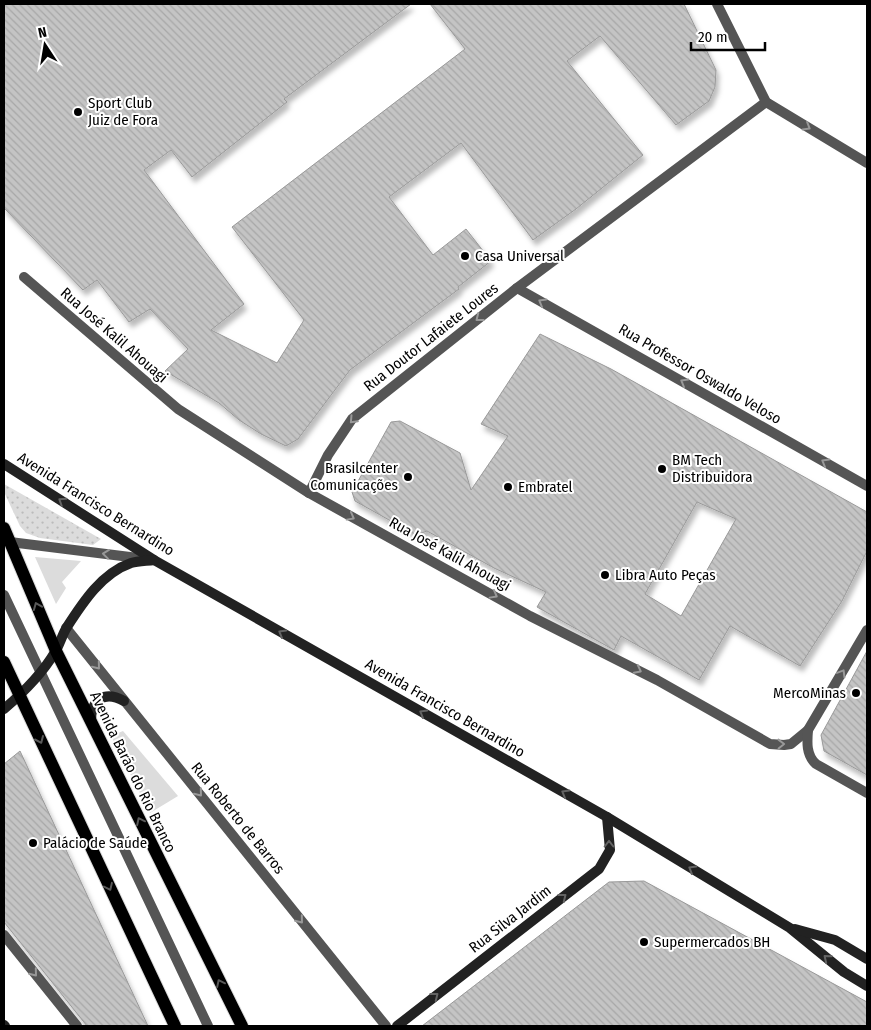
<svg xmlns="http://www.w3.org/2000/svg" width="871" height="1030" viewBox="0 0 871 1030" font-family="'Fira Sans Condensed',sans-serif">
<style>
.green{fill:#dcdcdc}
.park{fill:url(#park-dots)}
.building{fill:url(#building-back-hatch);stroke:#999;fill-rule:evenodd;filter:url(#shadow)}
.lines{fill:none;stroke-linecap:round;stroke-linejoin:round}
.primary-casing{stroke:#dbdbdb;stroke-width:14}
.lane{stroke:#555;stroke-width:10}
.street{stroke:#555;stroke-width:10}
.secondary{stroke:#222;stroke-width:10}
.primary{stroke:#000;stroke-width:12}
.oneway{stroke:#999}
.oneway2{stroke:#646464}
.oneway3{stroke:#595959}
.poi-dot{fill:#000;stroke:#fff;stroke-width:2}
.labels{text-anchor:middle;stroke-width:4;stroke-linejoin:round;paint-order:stroke}
.poi-label{font-size:15px;fill:#000;stroke:#fff;text-anchor:start}
.street-label{font-size:15px;fill:#000;stroke:#fff}
</style>
<defs>
<pattern id="park-dots" width="8" height="8" patternUnits="userSpaceOnUse" patternTransform="scale(1.25)"><rect width="8" height="8" fill="#dcdcdc"/><path d="M2 2h.1M6 6h.1" fill="none" stroke="#bbb" stroke-width="1.8" stroke-linecap="round"/></pattern>
<pattern id="building-back-hatch" width="6" height="6" patternUnits="userSpaceOnUse" patternTransform="scale(1.25)"><rect width="6" height="6" fill="#c4c4c4"/><path d="M-1 5l2 2M0 0l6 6M5-1l2 2" fill="none" stroke="#a7a7a7"/></pattern>
<filter id="shadow"><feDropShadow dx="3" dy="5.5" stdDeviation="2.5" flood-color="#0004"/></filter>
</defs>
<rect width="100%" height="100%" fill="#fff"/>
<!-- green -->
<g class="green">
<polygon points="35,557 81,561 62,582 66,588 56,604"/>
<polygon points="123,731 178,796 150,813 111,736"/>
</g>
<!-- park -->
<polygon class="park" points="4,484 101,539 93,545 40,538 26,533 20,526 4,492"/>
<!-- building -->
<g class="building">
<polygon points="4,4 411,4 284,99 287,102 192,177 171,150 144,170 244,304 211,330 277,363 304,320 232,227 465,49 430,4 684,4 716,70 715,87 709,101 676,125 600,36 567,61 643,155 576,209 533,240 461,143 389,197 433,255 466,229 491,261 458,287 459,289 350,370 298,439 286,446 261,434 239,420 219,403 165,371 188,349 150,309 129,322 97,280 83,290 4,208"/>
<path d="M540,334L611,369L867,512V551L842,601L800,666L730,626L699,680L621,636L614,650L537,607L546,592L494,568L427,531L416,535L355,501L352,492L391,422L400,421L460,453L471,490L508,436L481,424ZM697,502L736,519L681,616L645,594Z"/>
<polygon points="867,651 867,775 824,751 821,735"/>
<polygon points="20,751 148,1026 87,1026 4,922 4,764"/>
<polygon points="644,881 867,1002 867,1026 422,1026 609,882"/>
</g>
<g class="lines">
<defs>
<g id="primary">
<polyline points="4,528 56,651 242,1026"/>
<polyline points="4,662 175,1026"/>
</g>
</defs>
<!-- primary casing -->
<use href="#primary" class="primary-casing"/>
<!-- lane -->
<g class="lane">
<polyline points="4,539 10,542 146,559"/>
<polyline points="4,595 208,1026"/>
<polyline points="4,935 77,1026"/>
</g>
<!-- street -->
<g class="street">
<polyline points="717,4 766,102 867,163"/>
<polyline points="24,277 178,409 309,493 530,616 657,680 770,744 784,745 791,744 808,730 867,630"/>
<polyline points="517,288 867,486"/>
<polyline points="309,493 328,455 352,419 517,288 766,102"/>
<polyline points="66,628 386,1026"/>
<path d="M808,730C807,742 806,755 816,764L867,793"/>
</g>
<!-- secondary -->
<g class="secondary">
<polyline points="4,464 154,560 607,817 790,928 844,972 867,986"/>
<path d="M4,709C24,692 42,674 55,652C60,644 62,635 67,627C83,602 102,573 131,563C138,561 147,561 154,560"/>
<path d="M91,721C91,700 104,690 124,701"/>
<polyline points="795,929 835,940 867,959"/>
<polyline points="4,1025 5,1026"/>
<polyline points="397,1026 599,869 610,850 607,817"/>
</g>
<!-- primary -->
<use href="#primary" class="primary"/>
</g>
<!-- one-way arrows -->
<defs><path id="oneway-chevron" d="M-2-3.5L2.5 0L-2 3.5" fill="none" stroke-width="1.6" stroke-linecap="round" stroke-linejoin="round" transform="scale(1.25)"/></defs>
<g class="oneway">
<use href="#oneway-chevron" transform="translate(807 127) rotate(31)"/>
<use href="#oneway-chevron" transform="translate(542 302) rotate(-150)"/>
<use href="#oneway-chevron" transform="translate(479 318) rotate(142)"/>
<use href="#oneway-chevron" transform="translate(684 382) rotate(-150)"/>
<use href="#oneway-chevron" transform="translate(353 420) rotate(133)"/>
<use href="#oneway-chevron" transform="translate(825 462) rotate(-150)"/>
<use href="#oneway-chevron" transform="translate(351 517) rotate(29)"/>
<use href="#oneway-chevron" transform="translate(106 554) rotate(-173)"/>
<use href="#oneway-chevron" transform="translate(494 595) rotate(29)"/>
<use href="#oneway-chevron" transform="translate(97 666) rotate(51)"/>
<use href="#oneway-chevron" transform="translate(638 670) rotate(27)"/>
<use href="#oneway-chevron" transform="translate(842 673) rotate(-59)"/>
<use href="#oneway-chevron" transform="translate(781 744) rotate(-1)"/>
<use href="#oneway-chevron" transform="translate(199 793) rotate(51)"/>
<use href="#oneway-chevron" transform="translate(300 920) rotate(51)"/>
<use href="#oneway-chevron" transform="translate(34 973) rotate(51)"/>
</g>
<g class="oneway2">
<use href="#oneway-chevron" transform="translate(62 501) rotate(-147)"/>
<use href="#oneway-chevron" transform="translate(282 633) rotate(-150)"/>
<use href="#oneway-chevron" transform="translate(423 713) rotate(-150)"/>
<use href="#oneway-chevron" transform="translate(565 793) rotate(-150)"/>
<use href="#oneway-chevron" transform="translate(609 844) rotate(-90)"/>
<use href="#oneway-chevron" transform="translate(692 869) rotate(-149)"/>
<use href="#oneway-chevron" transform="translate(563 897) rotate(-38)"/>
<use href="#oneway-chevron" transform="translate(827 958) rotate(-141)"/>
<use href="#oneway-chevron" transform="translate(435 996) rotate(-38)"/>
</g>
<g class="oneway3">
<use href="#oneway-chevron" transform="translate(37 606) rotate(-112)"/>
<use href="#oneway-chevron" transform="translate(40 740) rotate(66)"/>
<use href="#oneway-chevron" transform="translate(140 821) rotate(-116)"/>
<use href="#oneway-chevron" transform="translate(109 887) rotate(65)"/>
<use href="#oneway-chevron" transform="translate(220 983) rotate(-116)"/>
</g>
<!-- markers -->
<g class="poi-dot">
<circle cx="78" cy="112" r="5"/>
<circle cx="465" cy="256" r="5"/>
<circle cx="662" cy="469" r="5"/>
<circle cx="408" cy="477" r="5"/>
<circle cx="508" cy="487" r="5"/>
<circle cx="605" cy="575" r="5"/>
<circle cx="856" cy="693" r="5"/>
<circle cx="33" cy="843" r="5"/>
<circle cx="644" cy="942" r="5"/>
</g>
<g class="labels">
<!-- poi labels -->
<g class="poi-label">
<text x="88" y="108">Sport Club<tspan x="88" dy="17">Juiz de Fora</tspan></text>
<text x="475" y="261">Casa Universal</text>
<text x="672" y="465">BM Tech<tspan x="672" dy="17">Distribuidora</tspan></text>
<text x="398" y="473" text-anchor="end">Brasilcenter<tspan x="398" dy="17">Comunicações</tspan></text>
<text x="518" y="492">Embratel</text>
<text x="615" y="580">Libra Auto Peças</text>
<text x="846" y="698" text-anchor="end">MercoMinas</text>
<text x="43" y="848">Palácio de Saúde</text>
<text x="654" y="947">Supermercados BH</text>
</g>
<!-- street labels -->
<g class="street-label">
<text transform="translate(114 335) rotate(41)" y="5">Rua José Kalil Ahouagi</text>
<text transform="translate(431 337) rotate(-38)" y="5">Rua Doutor Lafaiete Loures</text>
<text transform="translate(700 374) rotate(30)" y="5">Rua Professor Oswaldo Veloso</text>
<text transform="translate(96 504) rotate(32)" y="5">Avenida Francisco Bernardino</text>
<text transform="translate(450 554) rotate(29)" y="5">Rua José Kalil Ahouagi</text>
<text transform="translate(445 708) rotate(30)" y="5">Avenida Francisco Bernardino</text>
<text transform="translate(133 772) rotate(64)" y="5">Avenida Barão do Rio Branco</text>
<text transform="translate(238 818) rotate(51)" y="5">Rua Roberto de Barros</text>
<text transform="translate(510 919) rotate(-38)" y="5">Rua Silva Jardim</text>
</g>
</g>
<!-- border -->
<rect width="871" height="1030" fill="none" stroke="#000000" stroke-width="10"/>
<!-- north arrow -->
<g transform="translate(45 45) rotate(348)" stroke="#ffffff" stroke-width="4" paint-order="stroke">
<path d="M0-4L9 19L0 12L-9 19Z" fill="#000000"/>
<text y="-8" font-size="14" font-weight="bold" text-anchor="middle" fill="#000000">N</text>
</g>
<!-- scale -->
<path d="M691 42v8h74v-8" fill="none" stroke="#000000" stroke-width="2.5"/>
<text x="698" y="42" font-size="15" fill="#000000" stroke="#ffffff" stroke-width="4" paint-order="stroke">20 m</text>
</svg>
